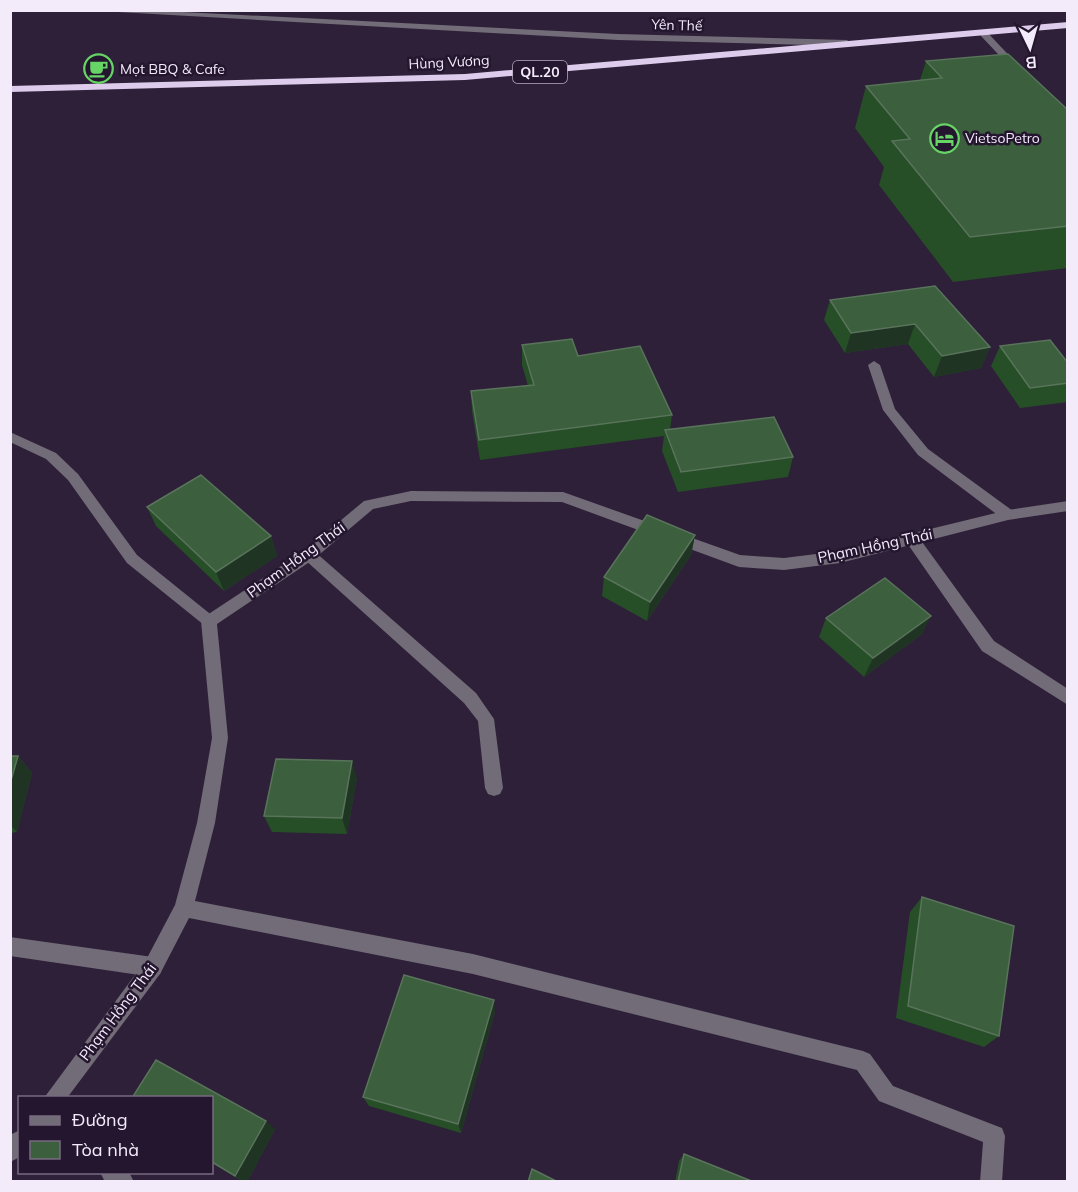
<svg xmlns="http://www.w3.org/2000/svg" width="1078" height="1192" viewBox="0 0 1078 1192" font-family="Mulish,sans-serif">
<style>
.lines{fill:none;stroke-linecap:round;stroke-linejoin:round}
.lane{fill:#726b78;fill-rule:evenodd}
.street{fill:#726b78;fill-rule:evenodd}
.highway{fill:#ddccec;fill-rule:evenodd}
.wall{fill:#264e27}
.shaded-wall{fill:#203424}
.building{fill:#3c5f3e;stroke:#59745b;stroke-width:1.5}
.labels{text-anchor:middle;stroke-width:5;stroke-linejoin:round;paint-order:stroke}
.far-street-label{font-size:14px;fill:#f3eafa;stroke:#24162e}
.far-poi-label{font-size:14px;fill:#f3eafa;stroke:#24162e;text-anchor:start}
.shield{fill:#24162e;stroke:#b5aabd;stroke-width:1.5}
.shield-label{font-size:14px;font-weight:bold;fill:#f3eafa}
.street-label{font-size:15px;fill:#f3eafa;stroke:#24162e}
</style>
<rect width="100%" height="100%" fill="#2d2038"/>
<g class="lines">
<!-- lane -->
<g class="lane">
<polygon points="981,32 987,32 1020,67 1020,71 1014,71 981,36"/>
<polygon points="874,361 880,365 895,409 928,449 1013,511 1015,515 1013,519 1003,519 918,455 883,410 868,365"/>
<polygon points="10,432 56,453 78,474 137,555 214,617 217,621 214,625 204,625 127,563 68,480 46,459 10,442"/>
<polygon points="912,534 917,535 994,641 1068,689 1068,705 982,651 907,543 905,539"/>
<polygon points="309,549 314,551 476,693 494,719 503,788 500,794 494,796 488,794 485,788 478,721 464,703 304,559 302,555"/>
<polygon points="10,937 153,957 160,960 163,967 160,974 153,977 10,956"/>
<polygon points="100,1172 129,1172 134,1182 105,1182"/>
</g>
<!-- street -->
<g class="street">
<polygon points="82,10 144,10 618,34 847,40 851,43 847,46 618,40"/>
<polygon points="411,491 563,492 740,555 784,558 840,551 1008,510 1068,501 1068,511 1008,520 840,563 784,570 739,567 562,502 411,501 373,509 314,559 217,624 228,738 215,823 195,901 473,954 863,1051 870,1054 893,1086 1002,1128 1005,1136 1002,1182 980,1182 983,1142 879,1101 857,1070 473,974 189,918 160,974 67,1098 44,1098 146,960 175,905 197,823 212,738 201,621 204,617 304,551 364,501"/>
<polygon points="20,1130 20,1157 10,1162 10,1135"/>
</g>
<!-- highway -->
<polygon class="highway" points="1068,22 1068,28 465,80 10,92 10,86 465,74"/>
</g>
<!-- wall -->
<g class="wall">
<polygon points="926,61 1068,110 1068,268 953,282 879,185 884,167 855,128 866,86 920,80"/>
<polygon points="935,286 990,347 981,368 934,377 908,344 845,353 824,320 830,300"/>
<polygon points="522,345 578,356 672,415 670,430 793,457 788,477 678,492 662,451 664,436 480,460 472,411 471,391 528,386 522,365"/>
<polygon points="1000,346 1068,363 1068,402 1020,408 991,366"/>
<polygon points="147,507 271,536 277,556 224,591 156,526"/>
<polygon points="695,535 691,555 647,621 602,596 604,577"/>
<polygon points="826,618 922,634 864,677 819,637"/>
<polygon points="10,756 18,756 32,773 17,832 10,833"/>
<polygon points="357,778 347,834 272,832 264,816"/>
<polygon points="922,897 999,1036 984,1047 896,1018 910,912"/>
<polygon points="495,1012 461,1133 369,1106 363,1097"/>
<polygon points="212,1098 275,1129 247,1182 244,1182 212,1163"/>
<polygon points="684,1154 754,1182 675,1182 679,1161"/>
</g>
<!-- shaded-wall -->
<g class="shaded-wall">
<polygon points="915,324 908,344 845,353 851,333"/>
<polygon points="990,347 981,368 934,377 942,356"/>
<polygon points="695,535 691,555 647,621 650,602"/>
<polygon points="271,536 277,556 224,591 216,572"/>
<polygon points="931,616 922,634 864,677 873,658"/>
<polygon points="18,756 32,773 17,832 10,825 10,784"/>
<polygon points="352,761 357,778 347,834 342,818"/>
<polygon points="494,1000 495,1012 461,1133 458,1124"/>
<polygon points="266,1121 275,1129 247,1182 244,1182 235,1176"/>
</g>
<!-- building -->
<g class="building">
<polygon points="1008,54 1068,110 1068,226 970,237 892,141 910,139 866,86 942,78 926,61"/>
<polygon points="935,286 990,347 942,356 915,324 851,333 830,300"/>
<polygon points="572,339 578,356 640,346 672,415 479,440 471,391 534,385 522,345"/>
<polygon points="1050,340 1068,363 1068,383 1030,388 1000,346"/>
<polygon points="774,417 793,457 681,472 665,430"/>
<polygon points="201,475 271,536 216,572 147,507"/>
<polygon points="647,515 695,535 650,602 604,577"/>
<polygon points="885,578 931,616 873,658 826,618"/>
<polygon points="10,756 18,756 10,784"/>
<polygon points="276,759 352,761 342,818 264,816"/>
<polygon points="922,897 1014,926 999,1036 908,1006"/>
<polygon points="404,975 494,1000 458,1124 363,1097"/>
<polygon points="156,1060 266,1121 235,1176 212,1162 212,1098 132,1098"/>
<polygon points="684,1154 754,1182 678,1182"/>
<polygon points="532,1169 558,1182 528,1182"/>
</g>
<!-- icons -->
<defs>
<symbol id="cafe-ring" viewBox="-11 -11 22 22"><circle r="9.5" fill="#24162e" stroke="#67d466" stroke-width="1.5"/><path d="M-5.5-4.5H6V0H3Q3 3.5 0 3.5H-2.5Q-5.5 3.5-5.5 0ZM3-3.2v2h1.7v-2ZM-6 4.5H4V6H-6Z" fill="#67d466"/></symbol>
<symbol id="hotel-ring" viewBox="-11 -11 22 22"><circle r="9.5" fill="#24162e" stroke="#67d466" stroke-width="1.5"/><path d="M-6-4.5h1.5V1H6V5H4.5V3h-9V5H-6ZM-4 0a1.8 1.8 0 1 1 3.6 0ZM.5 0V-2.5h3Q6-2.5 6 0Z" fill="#67d466"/></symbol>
</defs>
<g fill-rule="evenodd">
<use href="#cafe-ring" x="82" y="52" width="33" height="33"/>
<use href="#hotel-ring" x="928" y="122" width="33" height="33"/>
</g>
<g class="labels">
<!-- far-street labels -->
<g class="far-street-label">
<text transform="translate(677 25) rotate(2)" y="5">Yên Thế</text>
<text transform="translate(449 62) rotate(-3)" y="5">Hùng Vương</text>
</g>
<!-- far-poi labels -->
<g class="far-poi-label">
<text x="120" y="74">Mọt BBQ &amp; Cafe</text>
<text x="965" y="143">VietsoPetro</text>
</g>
<!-- shield labels -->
<rect class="shield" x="513" y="61" width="54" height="22" rx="4.5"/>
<g class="shield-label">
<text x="540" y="77">QL.20</text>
</g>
<!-- street labels -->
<g class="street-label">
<text transform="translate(875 546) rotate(-12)" y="5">Phạm Hồng Thái</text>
<text transform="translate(296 560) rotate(-36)" y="5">Phạm Hồng Thái</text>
<text transform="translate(118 1012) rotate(-53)" y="5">Phạm Hồng Thái</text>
</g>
</g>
<!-- border -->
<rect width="1078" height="1192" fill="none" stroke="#f3eafa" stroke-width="24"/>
<!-- legend -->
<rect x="18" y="1096" width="195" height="78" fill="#24162e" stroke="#776b80" stroke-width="1.5"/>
<rect x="30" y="1116" width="30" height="9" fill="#726b78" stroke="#776b80" stroke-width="1.5"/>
<text x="72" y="1126" font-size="18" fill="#f3eafa">Đường</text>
<rect x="30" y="1141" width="30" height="18" fill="#3c5f3e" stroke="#776b80" stroke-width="1.5"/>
<text x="72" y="1156" font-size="18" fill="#f3eafa">Tòa nhà</text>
<!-- north arrow -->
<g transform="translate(1030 48) rotate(175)" stroke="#24162e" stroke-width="4.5" paint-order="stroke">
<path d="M0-4.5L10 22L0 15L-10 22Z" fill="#f3eafa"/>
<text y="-9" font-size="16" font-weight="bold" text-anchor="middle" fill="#f3eafa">B</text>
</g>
</svg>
